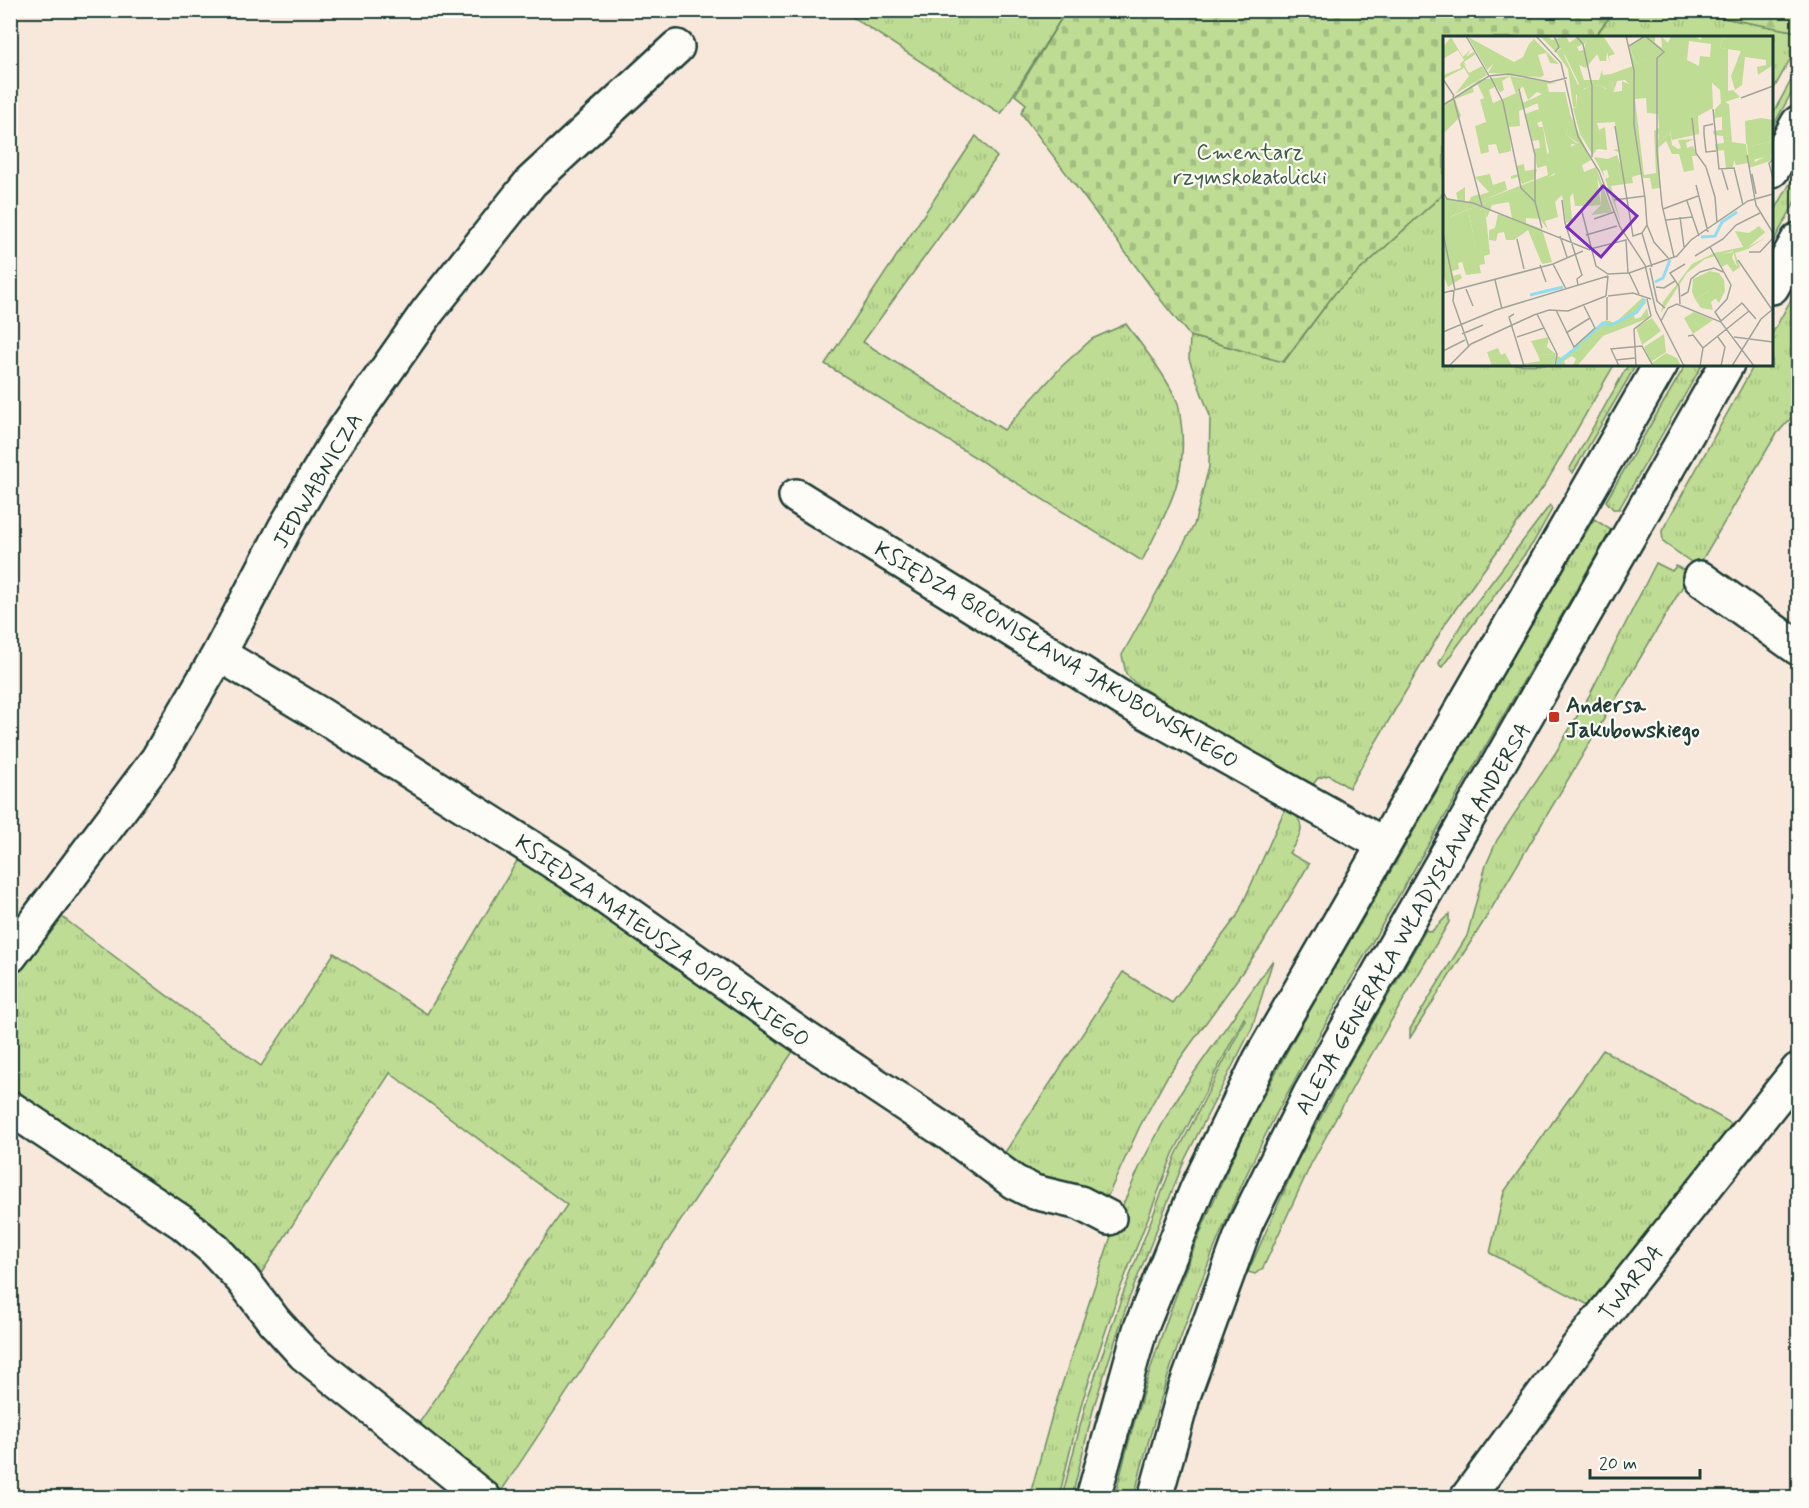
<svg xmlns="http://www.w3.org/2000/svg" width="1809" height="1508" viewBox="0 0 1809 1508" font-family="Mynerve,sans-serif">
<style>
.grass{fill:url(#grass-tufts);stroke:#6e8c64;stroke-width:1.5}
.forest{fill:url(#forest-firs);stroke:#6e8c64;stroke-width:1.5}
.cemetery{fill:url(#cemetery-stones);stroke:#6e8c64;stroke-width:1.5}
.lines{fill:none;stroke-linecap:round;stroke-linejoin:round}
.minor-casing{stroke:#1f3d34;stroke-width:38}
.secondary-casing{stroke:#1f3d34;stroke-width:38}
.minor{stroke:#fdfcf7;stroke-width:33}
.secondary{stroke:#fdfcf7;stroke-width:33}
.poi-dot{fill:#c8321e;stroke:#fdfcf7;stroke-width:2}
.labels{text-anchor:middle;stroke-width:4.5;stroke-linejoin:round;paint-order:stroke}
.park-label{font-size:22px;fill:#3f5d47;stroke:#fdfcf7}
.street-label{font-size:22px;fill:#1f3d34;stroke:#fdfcf7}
.poi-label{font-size:22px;font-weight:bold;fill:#1f3d34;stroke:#fdfcf7;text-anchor:start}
.inset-river{fill:none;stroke:#90ddf0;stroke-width:3}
.inset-road{fill:none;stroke:#a1a499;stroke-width:1.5}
.view{fill:#7b2cbf;fill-opacity:0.15;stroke:#7b2cbf;stroke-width:3}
.inset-edge{fill:none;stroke:#1f3d34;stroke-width:3}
</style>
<defs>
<pattern id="grass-tufts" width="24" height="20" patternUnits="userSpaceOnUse" patternTransform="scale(1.5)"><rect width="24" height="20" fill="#bedc94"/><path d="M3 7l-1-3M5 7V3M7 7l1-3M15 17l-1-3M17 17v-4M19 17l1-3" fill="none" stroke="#a3be80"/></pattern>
<pattern id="forest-firs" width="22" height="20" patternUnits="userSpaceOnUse" patternTransform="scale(1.5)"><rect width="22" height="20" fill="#bedc94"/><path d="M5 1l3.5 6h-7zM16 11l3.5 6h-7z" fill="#a3be80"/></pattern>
<pattern id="cemetery-stones" width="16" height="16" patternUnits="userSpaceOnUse" patternTransform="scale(1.5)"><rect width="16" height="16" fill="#bedc94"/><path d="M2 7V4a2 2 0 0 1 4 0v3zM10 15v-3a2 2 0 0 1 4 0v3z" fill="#a3be80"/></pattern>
</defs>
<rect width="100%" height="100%" fill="#f8e8dc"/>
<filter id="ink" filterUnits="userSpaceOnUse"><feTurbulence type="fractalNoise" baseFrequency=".0167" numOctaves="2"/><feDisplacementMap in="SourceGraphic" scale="12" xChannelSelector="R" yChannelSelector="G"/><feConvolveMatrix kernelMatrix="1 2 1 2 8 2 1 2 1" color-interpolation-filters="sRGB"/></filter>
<g filter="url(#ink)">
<!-- grass -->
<g class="grass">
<polygon points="1706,10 1713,16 1798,32 1798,45 1772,92 1772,38 1594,38 1614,11"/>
<polygon points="843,11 1066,11 1001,114"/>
<polygon points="1798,68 1798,81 1772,128 1772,115"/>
<path d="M976,136L997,157L863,342L1004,430L1062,366L1092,339L1126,324C1143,347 1165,374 1177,401C1180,407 1180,416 1181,423C1189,477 1165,515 1142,561L825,364Z"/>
<polygon points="1798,169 1798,197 1772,244 1772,216"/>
<polygon points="1444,193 1444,364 1614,365 1546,483 1447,621 1349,788 1329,775 1318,778 1311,787 1137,685 1126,674 1122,655 1194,525 1209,467 1210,416 1189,359 1190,336 1284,362 1335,293"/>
<polygon points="1798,287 1798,410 1775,436 1698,567 1663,542 1662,531 1754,365 1772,364 1772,334"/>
<polygon points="1686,364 1702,365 1619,509 1613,509 1606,501"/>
<polygon points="1628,365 1636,365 1573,473 1569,470"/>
<polygon points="1550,505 1552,507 1551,511 1533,543 1442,667 1440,666 1439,663 1466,616"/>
<path d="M1594,519L1611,530C1537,657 1463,784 1390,911C1347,987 1302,1062 1263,1140C1207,1254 1164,1374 1134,1497H1115C1143,1376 1191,1243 1246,1131C1294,1032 1353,938 1407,843C1470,735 1529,625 1594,519Z"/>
<polygon points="1656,563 1672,571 1676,566 1690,574 1484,921 1410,1038 1410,1029 1467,936 1486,865 1497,840 1556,752 1589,696"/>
<path d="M1286,807C1309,823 1302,833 1289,853L1309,864L1261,946L1167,1077L1140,1126L1103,1206L1000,1160L1123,972L1172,1003L1237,916Z"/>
<polygon points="521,854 798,1044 500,1493 417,1426 567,1205 390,1073 257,1280 11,1090 10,976 58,914 261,1066 334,953 427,1014"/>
<polygon points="1449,914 1449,922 1360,1074 1311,1164 1263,1268 1255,1274 1248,1272 1297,1162 1348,1066 1426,930 1431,932"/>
<polygon points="1273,960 1252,1028 1185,1159 1128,1301 1094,1406 1072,1497 1062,1497 1086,1403 1121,1299 1176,1155 1245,1020 1244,1018 1173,1154 1117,1297 1082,1402 1059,1497 1029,1498 1053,1412 1117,1218 1140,1166 1171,1108 1189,1080"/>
<polygon points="1603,1050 1732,1124 1676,1195 1673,1214 1596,1309 1490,1253 1504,1192"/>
</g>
<!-- forest -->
<polygon class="forest" points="1706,11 1798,11 1798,32 1713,16"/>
<!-- cemetery -->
<polygon class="cemetery" points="1066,11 1066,10 1614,11 1594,37 1444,38 1444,193 1335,293 1283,362 1190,336 1164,304 1021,113 1026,104 1015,95"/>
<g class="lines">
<defs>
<g id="minor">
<polyline points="796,496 1123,699 1383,844"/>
<polyline points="1700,578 1798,648"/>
<polyline points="219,654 321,715 571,873 799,1034 951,1135 1014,1182 1034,1192 1080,1203 1109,1218"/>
<polyline points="10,956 157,760 219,654 285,528 338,439 428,311 531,182 677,47"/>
<polyline points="10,1108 183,1223 215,1250 242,1279 274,1321 304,1354 484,1498"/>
<polyline points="1467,1498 1578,1347 1798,1070"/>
</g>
<g id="secondary">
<polyline points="1772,170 1798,123"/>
<polyline points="1772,287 1798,240"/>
<polyline points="1093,1498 1140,1330 1197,1189 1260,1060 1661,364"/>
<polyline points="1155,1498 1184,1393 1246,1223 1310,1094 1727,364"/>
</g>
</defs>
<!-- minor casing -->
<use href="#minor" class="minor-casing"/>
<!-- secondary casing -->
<use href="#secondary" class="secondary-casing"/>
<!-- minor -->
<use href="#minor" class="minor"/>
<!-- secondary -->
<use href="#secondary" class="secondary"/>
</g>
</g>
<!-- markers -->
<rect class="poi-dot" x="1548" y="711" width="12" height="12" rx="3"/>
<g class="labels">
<!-- park labels -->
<g class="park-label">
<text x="1250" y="159">Cmentarz<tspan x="1250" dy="25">rzymskokatolicki</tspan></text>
</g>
<!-- street labels -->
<g class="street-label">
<text transform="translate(317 480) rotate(-59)" y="8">JEDWABNICZA</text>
<text transform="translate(1057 654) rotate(31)" y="8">KSIĘDZA BRONISŁAWA JAKUBOWSKIEGO</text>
<text transform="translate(1412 918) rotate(-60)" y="8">ALEJA GENERAŁA WŁADYSŁAWA ANDERSA</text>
<text transform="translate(663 940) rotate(35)" y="8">KSIĘDZA MATEUSZA OPOLSKIEGO</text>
<text transform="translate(1630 1282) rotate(-52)" y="8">TWARDA</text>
</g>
<!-- poi labels -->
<g class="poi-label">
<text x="1566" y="712">Andersa<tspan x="1566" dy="25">Jakubowskiego</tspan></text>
</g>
</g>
<!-- overview -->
<g transform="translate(1443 36)">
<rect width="330" height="330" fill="#f8e8dc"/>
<path d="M104,0L109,4L123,0L127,8L112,15L98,1ZM144,0H160L172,18L166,20L167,28L164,16L163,25H157L154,18L143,32L136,29L141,44L137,50L121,17L137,6L140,8L134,11L136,15L141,14ZM218,0L225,7L228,0H251L258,4L259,0H288L279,3L277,12L285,13V55L290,54L297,61L282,66L286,68L289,106L303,108L305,127L293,129L291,124L290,131L283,133L281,114L273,115L272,108L281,107L280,100L271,99L270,95L279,94V81L271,82L272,73L278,67L277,54L269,47L270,72L255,80L256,98L229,104L227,95L221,102L215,98L217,152L209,153L207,142H200L199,138L189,141L190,147L168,150L178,188L162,143L166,141L164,134L160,135L162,142L151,121L165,123L174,119L177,128L176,116L170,114L175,113L172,86L154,87L156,94L162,91L164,114L154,113L150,119L137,98L130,72L134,71V57L145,51L156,49L163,53L169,45L171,56L179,55V45L186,48L191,41L186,12L194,28L211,18V6L219,12ZM246,5L268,8L267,21L257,20L256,30L244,24ZM203,62L204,77L215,78L216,92L211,95L213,137L201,139L192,63ZM8,1L20,21L28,13L23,21L30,16L33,18L21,26L24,31L20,27L26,37L39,30L44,39L12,58L26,40L21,32L0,43V39L18,32L17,28L21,24L15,14L0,23V11ZM25,1L71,26L80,21L86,8L90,11L82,40L110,43L46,38L64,37L55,23L44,34ZM67,40L59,45L61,54L57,56L53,50L46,54L50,67L76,56L79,67L93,61L95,67L76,75L77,90L66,91L68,115L56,118L53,108L45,109L46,116L38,118L32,90L43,86L37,64L41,62L34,47L29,50L31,56L12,63L18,80L0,98V70L36,44ZM96,73L99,85L94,87L96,91H100L106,129L94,132L91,113L97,112L96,104L89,105L82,78ZM128,80L148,124L139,129L141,136L153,131L169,176L149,179L147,171L149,178L158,169V152L154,142L155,149L142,155L147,170H132L130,157L127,161L129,185L123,187L119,159L112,166L115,181L102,185L105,194L97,183L83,182V187L99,193L109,226L99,228L85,194L71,204H63L61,196L55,197L53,205L46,204V194L52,192L55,178L69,182L66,166L49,169L44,182L41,172L26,178L38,237L23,239L19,226L15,227L16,233L9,235L10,240L17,238L19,242L5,251L0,238V157L1,161L15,165L13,157L22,151V165L27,166L22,174L15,171L7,181L111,139L124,113L135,107L123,99ZM318,82L330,84V100L303,108L302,85ZM330,105V119L310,124L309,110ZM81,128L82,135L94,133L92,143L79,148L75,141L68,143V140L75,138L73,130ZM47,138L50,149L62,145L64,154L38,165L37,159L46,156L32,141ZM316,190L322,196L326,193L305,211L323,201L305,213L292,217L297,231L290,236L288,233L294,230L290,215L262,223L244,237L218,277L220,266L249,228L271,217L300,211L292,195L306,197ZM267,235L276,237L281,244L282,255L276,267L266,255L252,263L249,256L250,243ZM55,312L58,319L62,317L69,330H49L44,316ZM113,318L111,330L80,328L97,325L95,319Z" fill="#bedc94" fill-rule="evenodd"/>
<path d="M136,0H144L142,8L136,7L121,19L135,49L141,44H156L159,34L160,39L168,38L190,30L191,41L186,48L182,44L174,45L171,55L169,45L164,53L156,49L142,52L133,59L134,71H130L125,33L113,16ZM202,0H212V18L194,28L186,11ZM288,0H330V29L315,39L314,31L323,29V24L302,21L299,49L292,54L288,40L298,15L277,12L279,3ZM91,3L116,28L107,27L103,17L95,19L101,39L98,41L82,40L81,23L84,17L87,18L89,11L86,8ZM55,20L60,25L65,37H45ZM67,40L114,47L104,48L106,56H122L128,81L123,99L136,109L128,108L129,117L125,112L113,136L103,143L6,181L14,171L23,173L28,161L36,158L38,165L105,139L102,122L106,116L93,61L99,58L94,56L85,64L80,50L73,58ZM227,95L229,109L235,113L238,112L235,104L251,103L243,107L244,112L250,110L254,120H249L251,134L241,136L236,118H229L223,105L214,113L216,98L221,102ZM330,100V105L309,110L312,126L327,118L330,124L306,132L304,107ZM42,172L47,218L41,220L42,228L36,229L26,177ZM291,216L289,221L294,231L288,233L284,228L279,231L272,219ZM268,254L273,262L268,266L270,274L258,272L252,263ZM200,261L203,267L191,280L192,283L198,281L204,272L206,282L160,300L134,330L130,329L133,323L129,320L121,325L123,330H112L114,320L119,322L131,315L130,311L163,284L172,287ZM106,301L104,311L113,318L95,319L88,305Z" fill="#bedc94"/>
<path d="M155,149L158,169L146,170L141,155ZM251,276L270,284L250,298L241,282Z" fill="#bedc94"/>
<path d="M209,282L218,295L199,309L193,291ZM221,298L223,316L208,326L201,311ZM223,317L234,322L238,330H210L209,327Z" fill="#bedc94"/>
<path class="inset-river" d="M258,201L272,200L279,186L294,176M212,246L220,242L227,224M87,259L120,251M140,305L160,287L168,289L194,276L202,263M116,330V325L137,309"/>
<path class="inset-road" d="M23,0L46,40M93,0L118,27L135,101L156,135L177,191L202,229L213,275L241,330M111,0L116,11L112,16M133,0L140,8L149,50V121M183,0L191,34V89L202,162L204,189L199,197L209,231M186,10L202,0L221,16L214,22V117L219,169L231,221M47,40L60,66L78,152L92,166L99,192M0,43L11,60M76,53L92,119V166M10,60L39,170M298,62L330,50M0,69L46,40L66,38L107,46L124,42M270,73L276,133L291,132L300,169M249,82L253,117L263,131L272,161L274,187M270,88L261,90V98L263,116L273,115M172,90L190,200L199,197M304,119L313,169L330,197M330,124L326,127L330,143M279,134L285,154M309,138L313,158M253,149L265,196M0,156L4,163L30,167L147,214M119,164L122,187L139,239L134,243L135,249M171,164L202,160M244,165L256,200M220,173L255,160M139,176L153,230L165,238L186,237L234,220L248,204L305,165L330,158M237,181L241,211M151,183L171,176M223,184L249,181M204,189L211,206L226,223M0,197L12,254M143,199L174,190M117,200L124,221M74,203L81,233M267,211L288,249L284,263L272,276L278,285M147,213L183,204L185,237M306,216H317L330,202M252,220L280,203L293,189L317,177M295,224L330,275M110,228L123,253M97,229L103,246M207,232L214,265L222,272M186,237L196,258M52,244L59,273M213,251L221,252L232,245M23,253L30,270M11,254L10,265L26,311M0,257L110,228L140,215M163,260L165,240M165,260L190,257L208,263M238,260L245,256L248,243L257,236L271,232L280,236M237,268L236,250L227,237L242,228M113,274L131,311L152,292L140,268M71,278L66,281L81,330M94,278L114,318L112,330M164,284V261M218,285L225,272L234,268L278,286L311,330M278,285L299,267L313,283M0,296L53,274L165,240M123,297L147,282M19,298L40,289M245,300L250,299L260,312M74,301L101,292M275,301L282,311L278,330M291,301L330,306M0,315L22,304M173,324L192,322M6,330L28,308L91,279L106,274L125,275L163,260M176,330L168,313L199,310L210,330M193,330L191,293L208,280L204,263M257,330L260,312L306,275M289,330L318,283L330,273"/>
<path class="view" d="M160,150L194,180L158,221L124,191Z"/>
<rect width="330" height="330" class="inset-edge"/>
</g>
<!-- margin -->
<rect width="1809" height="1508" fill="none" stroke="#fdfcf7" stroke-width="36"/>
<rect x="18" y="18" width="1773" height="1472" fill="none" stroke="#1f3d34" stroke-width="2" filter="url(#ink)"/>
<!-- scale -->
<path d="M1590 1469v9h110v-9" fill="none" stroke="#1f3d34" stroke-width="3"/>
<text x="1599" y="1469" font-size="18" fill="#1f3d34" stroke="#fdfcf7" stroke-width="4.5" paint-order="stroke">20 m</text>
</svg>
